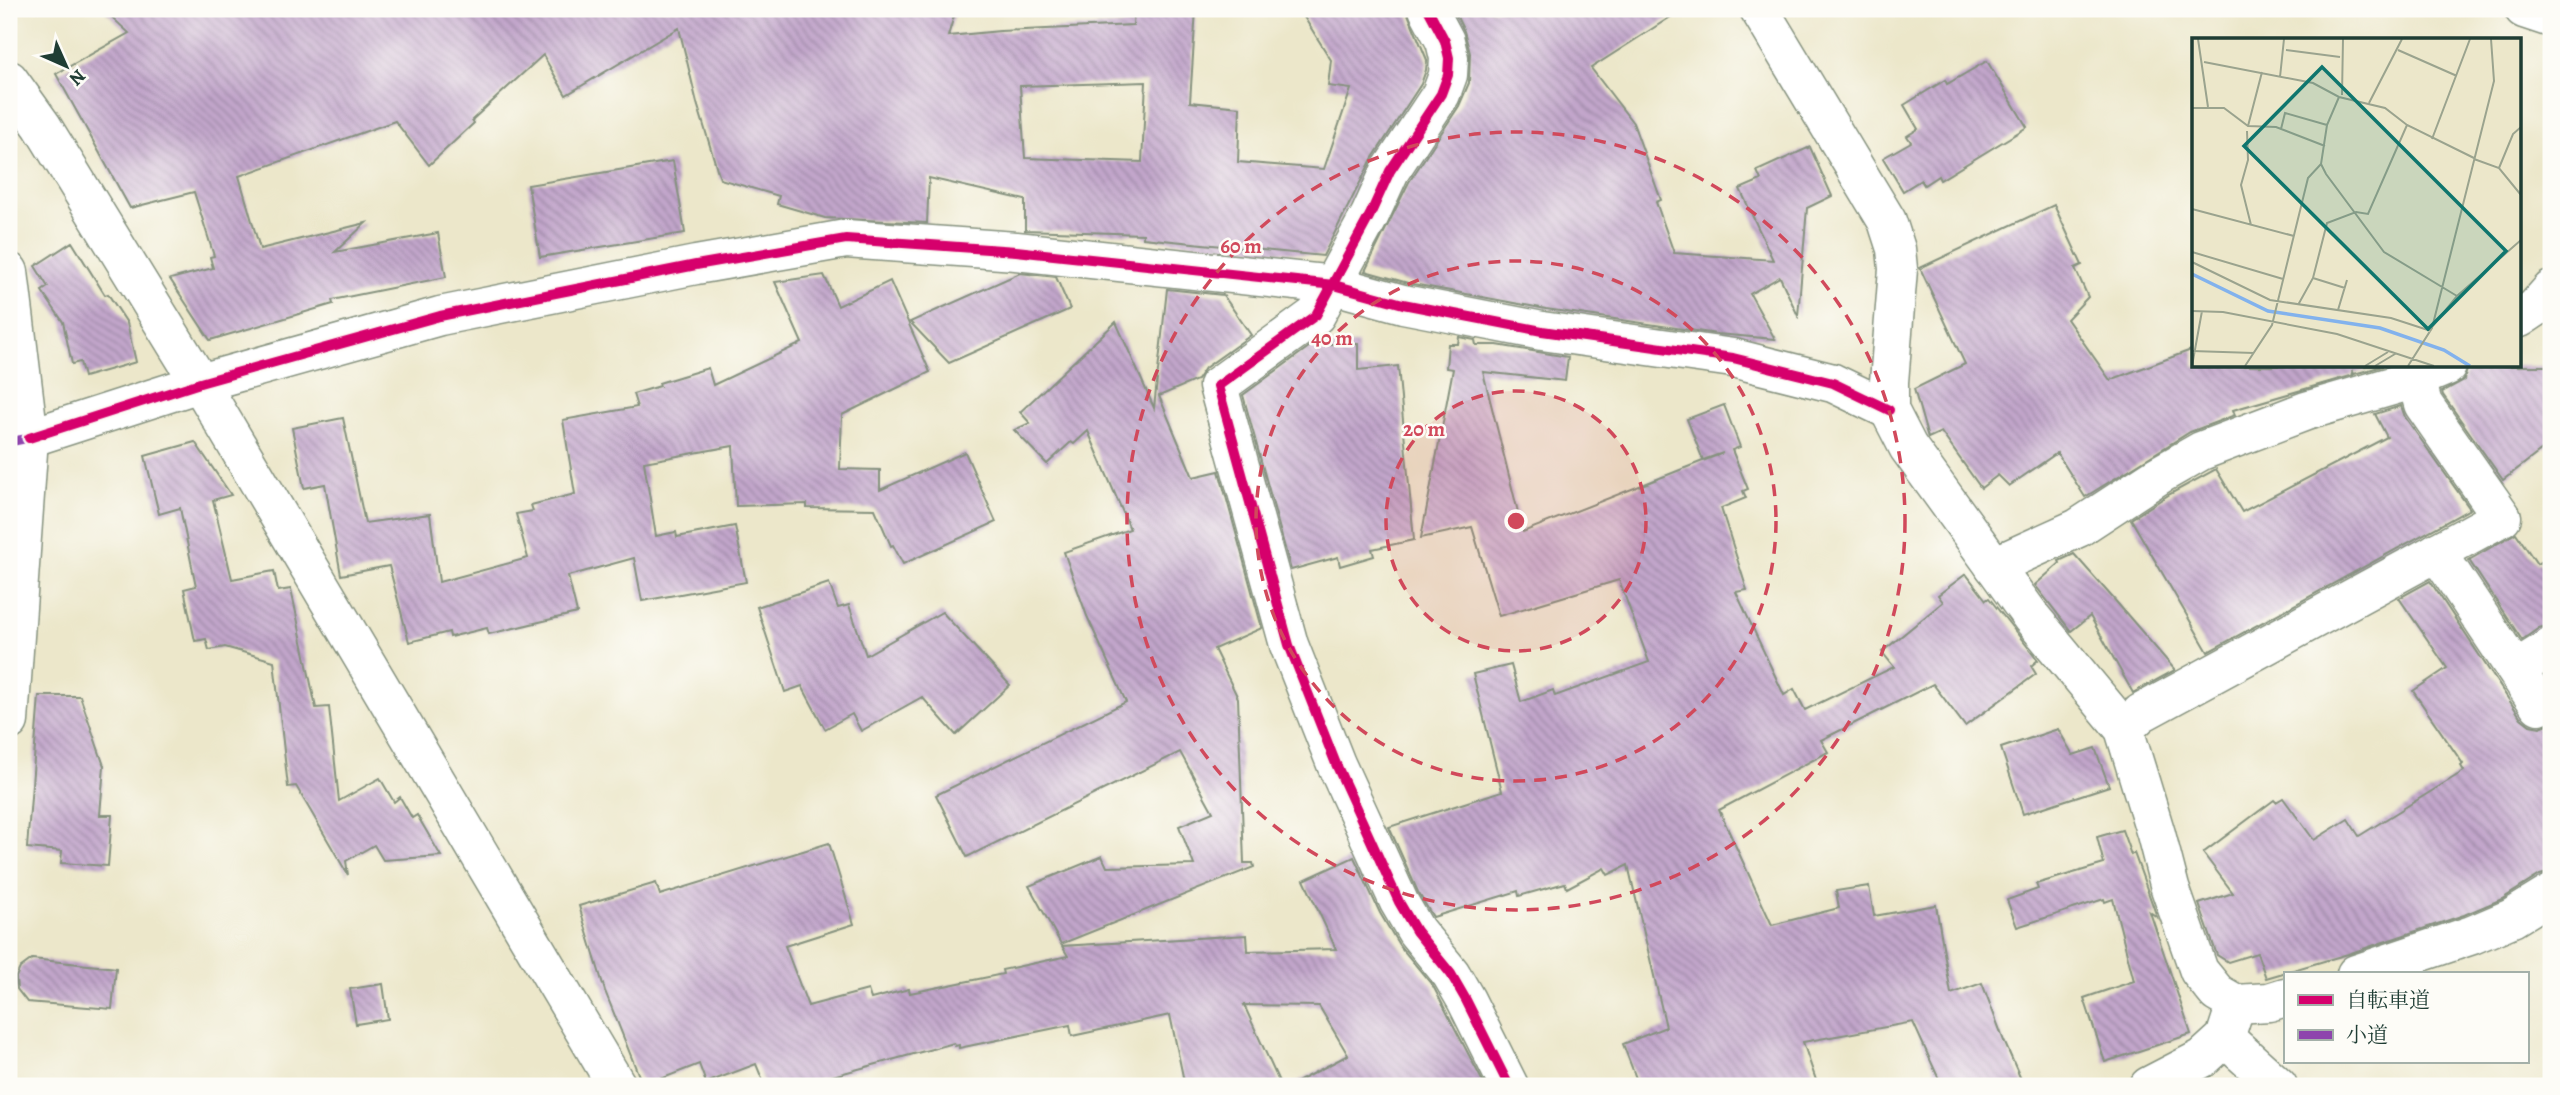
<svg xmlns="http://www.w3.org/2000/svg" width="2560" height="1095" viewBox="0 0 2560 1095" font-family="Alegreya,'Noto Serif JP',serif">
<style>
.building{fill:url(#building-back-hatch);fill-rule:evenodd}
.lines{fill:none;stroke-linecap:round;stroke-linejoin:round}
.minor-casing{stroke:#86927f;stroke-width:41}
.minor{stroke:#fff;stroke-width:38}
.quiet{stroke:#8e44ad;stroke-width:9;stroke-dasharray:18 9;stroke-linecap:butt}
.cycleway-casing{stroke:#fdfcf7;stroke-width:15}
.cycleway{stroke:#d6006c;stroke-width:10}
.ring{fill:none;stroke:#d1495b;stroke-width:3.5;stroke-dasharray:12 9}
.inset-river{fill:none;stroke:#82b2ed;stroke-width:3.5}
.inset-road{fill:none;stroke:#9aa38e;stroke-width:2}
.view{fill:#0f766e;fill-opacity:0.15;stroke:#0f766e;stroke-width:3.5}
.inset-edge{fill:none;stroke:#1f3d34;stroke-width:3.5}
.centre{fill:#d1495b;stroke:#fdfcf7;stroke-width:3.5}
.ring-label{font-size:21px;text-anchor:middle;font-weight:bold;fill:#d1495b;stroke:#fdfcf7;stroke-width:5;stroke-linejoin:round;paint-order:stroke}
</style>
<defs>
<pattern id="building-back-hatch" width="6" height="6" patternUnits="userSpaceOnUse" patternTransform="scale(1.75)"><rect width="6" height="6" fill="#c2a6cb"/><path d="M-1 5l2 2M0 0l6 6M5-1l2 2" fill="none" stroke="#9d88a6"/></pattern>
</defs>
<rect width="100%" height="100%" fill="#fdfcf7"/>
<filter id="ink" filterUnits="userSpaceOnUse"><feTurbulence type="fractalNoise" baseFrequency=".0143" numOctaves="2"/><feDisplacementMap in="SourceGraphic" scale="14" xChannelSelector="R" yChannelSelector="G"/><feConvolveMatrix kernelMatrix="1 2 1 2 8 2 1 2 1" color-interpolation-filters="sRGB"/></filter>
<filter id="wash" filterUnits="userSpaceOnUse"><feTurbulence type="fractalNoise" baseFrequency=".00686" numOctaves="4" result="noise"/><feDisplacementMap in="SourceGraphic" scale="28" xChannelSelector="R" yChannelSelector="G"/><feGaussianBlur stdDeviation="1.57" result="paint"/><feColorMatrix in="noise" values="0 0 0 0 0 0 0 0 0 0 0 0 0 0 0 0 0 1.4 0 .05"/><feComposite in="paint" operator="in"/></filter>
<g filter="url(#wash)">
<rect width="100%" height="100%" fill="#ece7ca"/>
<g id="blocks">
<!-- building -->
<g class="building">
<path d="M103,9H956L948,36L1000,31L1133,25L1134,9H1196L1190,102L1240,107L1238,162L1324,169L1351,89L1328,86L1331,60L1299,9H1406L1427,60L1426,70L1421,84L1372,159L1323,256L1143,238V234L1025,230V200L929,178L927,223L825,218L777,204L779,196L720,179L697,103L679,28L566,95L543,55L472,120L474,123L429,165L395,121L239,176L260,249L366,223L335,252L438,233L446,277L332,300L333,304L210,340L170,279L213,268L210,257L214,256L194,192L130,208L56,74L129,33ZM1146,82L1142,162L1025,158L1020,86Z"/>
<polygon points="1453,9 1683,9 1591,68 1633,123 1661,200 1656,202 1674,253 1773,260 1740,189 1761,180 1757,171 1810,147 1832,196 1807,208 1798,316 1780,277 1750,294 1775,339 1717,334 1546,309 1408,283 1365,271 1409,182 1459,106 1469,83 1470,53 1464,31"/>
<polygon points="1987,61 2027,127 1940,180 1938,176 1924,185 1921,180 1903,191 1883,158 1911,142 1907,136 1918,129 1904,105 1945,80 1947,84"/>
<polygon points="673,161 685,233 540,257 528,185"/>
<polygon points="2054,205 2082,265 2075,268 2088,297 2067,319 2110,380 2194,349 2194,366 2383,366 2354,374 2352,370 2353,375 2233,410 2235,415 2190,432 2085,497 2057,453 2009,486 1998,475 1981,488 1941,432 1928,438 1914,389 1965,364 1920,268"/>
<polygon points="72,242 105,295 108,294 127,323 136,362 84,377 80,362 72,364 63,322 42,291 48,287 35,266"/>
<polygon points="1020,273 1056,277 1070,309 949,363 910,322"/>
<polygon points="824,275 838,306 890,281 930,372 842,415 840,469 880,470 880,490 965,452 996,522 903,564 893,545 891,546 875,509 807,508 807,504 736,506 733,446 644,462 656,536 676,532 677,537 735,526 746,582 642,601 634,558 568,576 577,613 489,634 487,628 450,637 449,632 409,642 389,566 341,575 325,484 304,488 292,428 343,418 365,523 430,514 439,582 528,558 516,514 533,511 531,505 575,494 563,420 637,407 633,394 660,386 659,383 708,368 713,385 802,343 775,282"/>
<polygon points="1167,289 1223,295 1251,335 1205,368 1197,380 1159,396 1193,477 1219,471 1262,628 1214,649 1238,698 1244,863 1253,863 1254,867 1061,944 1029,886 1102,856 1107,867 1194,865 1179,826 1213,812 1180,752 967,857 936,795 1126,702 1087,616 1064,552 1130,529 1088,431 1074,444 1071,442 1047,464 1014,430 1030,423 1020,412 1116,322 1154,408"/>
<polygon points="1459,337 1475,340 1476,345 1497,345 1568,357 1565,381 1483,372 1523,532 1723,453 1703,460 1687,419 1724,405 1740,447 1732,450 1748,489 1743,491 1746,498 1721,508 1747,590 1736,592 1784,695 1794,689 1805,710 1894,667 1882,652 1943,602 1938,595 1966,574 1986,600 1989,598 2038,660 2031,666 2036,674 1965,726 1933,684 1821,740 1828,752 1719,810 1772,925 1839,908 1836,891 1869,886 1874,916 1936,905 1951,994 1982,983 2004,1041 2024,1086 1942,1086 1913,1022 1803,1042 1818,1086 1639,1086 1623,1044 1666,1027 1628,865 1608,875 1604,868 1567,888 1565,883 1519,896 1518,891 1433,917 1418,892 1389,827 1502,791 1473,674 1511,665 1521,702 1553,690 1555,696 1649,662 1619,580 1499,616 1472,527 1421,538 1453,369 1446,368 1448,344 1458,344"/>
<polygon points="1313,344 1358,344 1358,370 1398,366 1414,540 1372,549 1374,556 1340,566 1338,557 1291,570 1243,395"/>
<polygon points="2468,366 2551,366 2551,443 2503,480 2443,395 2442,392 2464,380"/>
<polygon points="2401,406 2405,417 2470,509 2208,652 2131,519 2170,494 2216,469 2242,512 2387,437 2375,414"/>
<polygon points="195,442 231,495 213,500 232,579 274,571 278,591 291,589 316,708 329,707 339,801 380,778 394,802 400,797 412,818 417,815 441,856 383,860 374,845 346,861 348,875 296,786 288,787 274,661 225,647 209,650 206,639 195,641 184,589 196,586 180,508 159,514 145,456"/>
<polygon points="2516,533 2537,564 2540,562 2551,581 2551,625 2539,628 2522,640 2469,560"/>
<polygon points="2074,554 2112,597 2175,670 2133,693 2090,616 2071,631 2035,585 2060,563 2059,561"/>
<polygon points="2430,581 2521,718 2530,725 2540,727 2551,723 2551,872 2540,875 2502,899 2464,915 2348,954 2266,978 2257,953 2228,962 2217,955 2199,904 2233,893 2203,853 2274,800 2276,802 2283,798 2314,840 2348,819 2359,836 2464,771 2461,766 2463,764 2413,691 2447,668 2399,598"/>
<polygon points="829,583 838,608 849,605 866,655 942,612 1010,685 956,735 922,697 861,731 852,714 825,729 802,686 785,692 757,607"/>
<polygon points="39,696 80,696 104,766 100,815 112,815 108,866 61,863 62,851 27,848"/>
<polygon points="2058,729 2073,755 2095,748 2109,786 2023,814 2001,748"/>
<polygon points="2122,830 2131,855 2134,853 2157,917 2150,912 2191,1034 2105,1062 2084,998 2134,981 2113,899 2105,902 2104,899 2017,927 2007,900 2038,889 2036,884 2104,864 2097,837"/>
<polygon points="829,843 854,924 785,946 808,1006 868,990 871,999 909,989 910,993 1003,974 1002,970 1068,956 1062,946 1247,935 1248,951 1336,949 1304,880 1354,857 1380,913 1399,945 1433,986 1485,1086 1289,1086 1348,1055 1319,1006 1244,1005 1281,1086 1185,1086 1170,1015 1072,1036 1070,1025 959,1048 959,1045 955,1046 954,1043 796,1086 765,1086 756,1064 706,1083 699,1064 643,1086 605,991 579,906 656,883 660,895"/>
<polygon points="32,959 116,968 112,1009 27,1002 17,989 16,977 20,968"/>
<polygon points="383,984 388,1019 356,1024 350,989"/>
</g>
</g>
</g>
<g filter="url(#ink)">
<use href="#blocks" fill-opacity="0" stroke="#86927f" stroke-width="2"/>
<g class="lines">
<defs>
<g id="minor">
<polyline points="1428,9 1445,41 1449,58 1448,75 1441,94 1390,171 1370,215 1316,315 1218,386 1289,645 1336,764 1399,902 1416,931 1451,974 1466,1000 1509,1086"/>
<polyline points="1759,9 1887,221 1896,249 1898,269 1889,382 1889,410 1908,447 2032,618 2124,729 2156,834 2170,888 2199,971 2217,993 2236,1004 2269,1002 2285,997"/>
<polyline points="2524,9 2551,18"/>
<polyline points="9,80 42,126 200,383 617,1086"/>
<polyline points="9,272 29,438 9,721"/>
<polyline points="2520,318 2535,308 2551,290"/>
<polyline points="29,438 200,383 440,316 696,265 846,239 1016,251 1334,285 1403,304 1542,331 1733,358 1833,383 1889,410"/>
<polyline points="2437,552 2539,705"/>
<polyline points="1994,566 2078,528 2159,475 2201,451 2306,411 2416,379 2447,366"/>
<polyline points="2516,669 2551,647"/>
<polyline points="2124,729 2141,713 2502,517 2423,404 2416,379"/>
<polyline points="2356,974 2472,935 2512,918 2551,894"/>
<polyline points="2225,1038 2278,1086"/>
<polyline points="2149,1086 2203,1058 2225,1038 2236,1004"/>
</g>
</defs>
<!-- minor casing -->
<use href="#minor" class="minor-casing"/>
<!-- minor -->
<use href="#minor" class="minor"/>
<!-- quiet -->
<polyline class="quiet" points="9,442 29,438"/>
<defs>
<g id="cycleway">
<polyline points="1428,9 1445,41 1449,58 1448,75 1441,94 1390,171 1370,215 1316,315 1218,386 1289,645 1336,764 1399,902 1416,931 1451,974 1466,1000 1509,1086"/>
<polyline points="29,438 200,383 440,316 696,265 846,239 1016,251 1334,285 1403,304 1542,331 1733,358 1833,383 1889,410"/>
</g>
</defs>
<!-- cycleway casing -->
<use href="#cycleway" class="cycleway-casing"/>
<!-- cycleway -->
<use href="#cycleway" class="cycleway"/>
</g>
</g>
<!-- distance rings -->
<circle cx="1516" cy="521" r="130" fill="#d1495b" fill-opacity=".12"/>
<g class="ring">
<circle cx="1516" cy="521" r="130"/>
<circle cx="1516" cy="521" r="260"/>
<circle cx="1516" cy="521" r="389"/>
</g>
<!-- overview -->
<g transform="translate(2192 38)">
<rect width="329" height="329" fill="#ece7ca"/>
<path class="inset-river" d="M0,236L76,273L188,290L252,312L278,328"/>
<path class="inset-road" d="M6,1L16,69M94,12L148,19M206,12L265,38M12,24L121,45L147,59L193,70L215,87L282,120M88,39L92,1M150,57L151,1M147,59L135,87L129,126L134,136L192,214L265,258M177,65L210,1M0,70H32L56,88L84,89L133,108M56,88L70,34M89,91L93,75L135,87M55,93L56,122L49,147L59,187M240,101L278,1M282,121L307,130L329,157M307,130L321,96L329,89M0,171L102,198M0,214L91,241M0,224L78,262L199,280L239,293M121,240L153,250M106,267L121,240L135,185L164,174L176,176L215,87M146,272L155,242M0,273L31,274L145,296L242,328M240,289L265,258L329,202M0,313L62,315M0,328L10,273M53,328L80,287L116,140L129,126M173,328L196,314M183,328L203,316M216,328L240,290L302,43L299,1"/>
<path class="view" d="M130,29L314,213L236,291L52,108Z"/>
<rect width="329" height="329" class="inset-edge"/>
</g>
<circle cx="1516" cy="521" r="10" class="centre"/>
<g class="ring-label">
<text x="1241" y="253">60 m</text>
<text x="1332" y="345">40 m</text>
<text x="1424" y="436">20 m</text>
</g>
<!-- margin -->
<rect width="2560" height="1095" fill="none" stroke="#fdfcf7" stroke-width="35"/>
<!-- legend -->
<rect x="2284" y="972" width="245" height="91" fill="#fdfcf7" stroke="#a4b0a9" stroke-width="2"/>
<rect x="2298" y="995" width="35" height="10" fill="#d6006c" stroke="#a4b0a9" stroke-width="2"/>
<text x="2346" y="1007" font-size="21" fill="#1f3d34">自転車道</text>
<rect x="2298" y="1030" width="35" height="10" fill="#8e44ad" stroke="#a4b0a9" stroke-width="2"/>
<text x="2346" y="1042" font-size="21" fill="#1f3d34">小道</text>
<!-- north arrow -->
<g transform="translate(66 66) rotate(135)" stroke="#fdfcf7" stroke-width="5" paint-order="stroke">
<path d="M0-5L12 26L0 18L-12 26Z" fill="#1f3d34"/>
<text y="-10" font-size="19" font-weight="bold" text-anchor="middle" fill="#1f3d34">N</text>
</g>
</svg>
